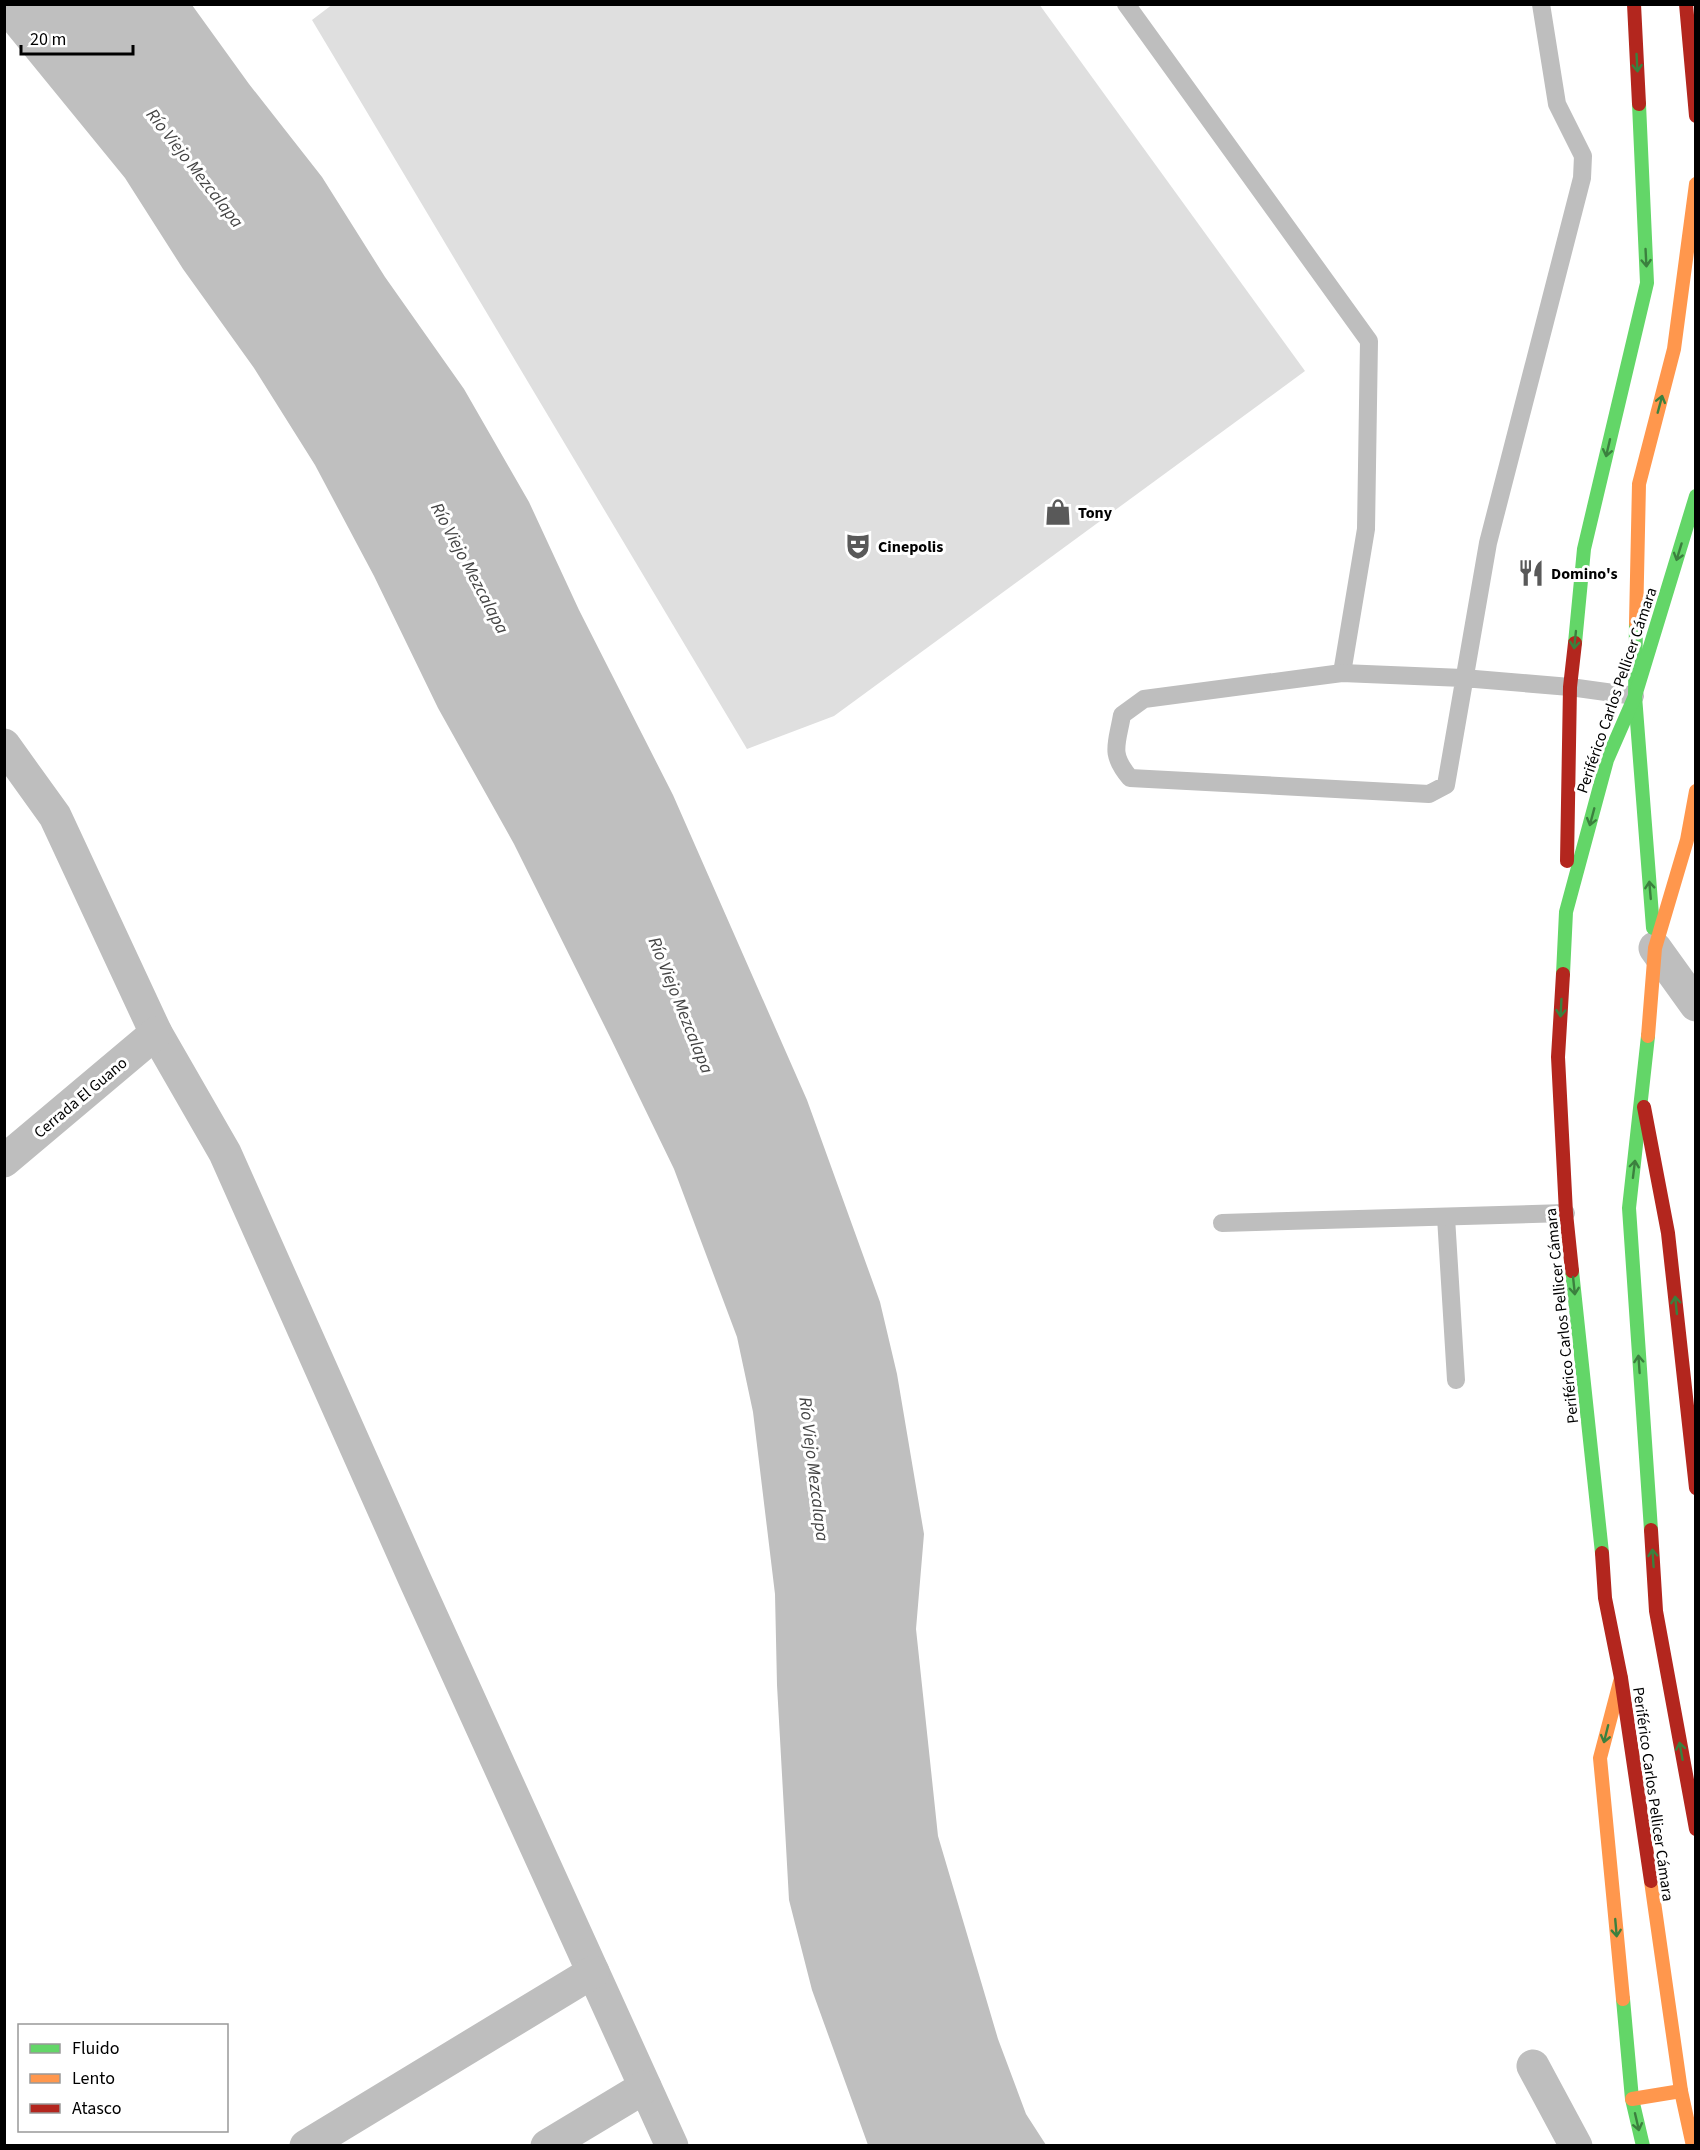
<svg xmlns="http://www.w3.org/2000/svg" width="1700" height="2150" viewBox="0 0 1700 2150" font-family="'Source Sans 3',sans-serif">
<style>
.water{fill:#bfbfbf}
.building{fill:#dfdfdf}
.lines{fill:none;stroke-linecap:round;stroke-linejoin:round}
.lane{stroke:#bebebe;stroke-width:18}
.street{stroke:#bebebe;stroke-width:33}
.fast{stroke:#63d668;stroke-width:14}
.slow{stroke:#ff974d;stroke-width:14}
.jam{stroke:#b3261e;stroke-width:14}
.oneway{stroke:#3b803e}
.labels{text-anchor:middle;stroke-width:6;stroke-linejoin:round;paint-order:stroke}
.poi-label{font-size:16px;font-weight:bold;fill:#000;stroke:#fff;text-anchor:start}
.street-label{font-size:16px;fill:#000;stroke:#fff}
.water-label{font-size:18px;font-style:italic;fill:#444;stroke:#fff}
</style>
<rect width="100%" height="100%" fill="#fff"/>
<!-- water -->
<polygon class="water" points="4,5 192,5 249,84 322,177 385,277 464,389 529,502 579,610 673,795 807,1100 880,1302 897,1374 924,1534 916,1629 938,1836 998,2039 1026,2114 1046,2145 868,2145 812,1990 789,1900 777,1685 775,1594 753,1412 737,1337 674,1169 611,1039 514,844 438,708 374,576 315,465 254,368 183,269 125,178 5,31"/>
<!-- building -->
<polygon class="building" points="333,4 1039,4 1305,371 834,716 747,749 312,20"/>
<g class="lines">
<!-- lane -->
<g class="lane">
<polyline points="1126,4 1369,341 1366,529 1342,673"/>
<path d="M1541,4L1557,104L1583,156L1582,178L1488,543L1446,785L1429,794L1130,778C1109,753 1117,745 1122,715L1144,699L1342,673L1463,678L1570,687L1635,696"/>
<polyline points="1446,1217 1456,1380"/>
<polyline points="1222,1223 1566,1213"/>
</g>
<!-- street -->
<g class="street">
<polyline points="4,745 55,816 156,1033 225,1153 415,1580 672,2146"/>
<polyline points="1655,948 1696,1005"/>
<polyline points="4,1161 156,1033"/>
<polyline points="1533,2066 1576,2146"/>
<polyline points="306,2146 593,1972"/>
<polyline points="547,2146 645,2087"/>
</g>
<!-- fast -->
<g class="fast">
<polyline points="1636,623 1635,696 1653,928"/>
<polyline points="1575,643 1584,549 1647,283 1639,104"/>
<polyline points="1563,974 1566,912 1607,760 1635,696 1696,496"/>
<polyline points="1648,1036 1629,1208 1651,1530"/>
<polyline points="1572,1271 1602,1553"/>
<polyline points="1623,1999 1632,2099 1643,2146"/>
</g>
<!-- slow -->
<g class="slow">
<polyline points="1636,623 1639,484 1674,349 1696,184"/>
<polyline points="1648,1036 1655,948 1687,840 1696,791"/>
<polyline points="1621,1678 1600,1758 1623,1999"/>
<polyline points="1651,1881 1681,2091 1693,2146"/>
<polyline points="1632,2099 1681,2091"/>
</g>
<!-- jam -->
<g class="jam">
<polyline points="1634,4 1639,104"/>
<polyline points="1686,4 1696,116"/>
<polyline points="1567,861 1570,687 1575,643"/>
<polyline points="1563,974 1558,1057 1566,1213 1572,1271"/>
<polyline points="1644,1107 1668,1233 1696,1488"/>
<polyline points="1651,1530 1656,1611 1696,1829"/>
<polyline points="1602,1553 1605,1598 1621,1678 1651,1881"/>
</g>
</g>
<!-- one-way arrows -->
<defs><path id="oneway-shaft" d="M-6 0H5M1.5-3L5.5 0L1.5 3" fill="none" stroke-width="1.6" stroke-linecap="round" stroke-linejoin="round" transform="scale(1.5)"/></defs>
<g class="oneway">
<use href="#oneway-shaft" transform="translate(1637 63) rotate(87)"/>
<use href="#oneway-shaft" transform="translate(1646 258) rotate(87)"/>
<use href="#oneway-shaft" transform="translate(1660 404) rotate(-75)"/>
<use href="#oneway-shaft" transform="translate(1608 448) rotate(103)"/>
<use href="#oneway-shaft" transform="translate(1679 552) rotate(107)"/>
<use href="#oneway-shaft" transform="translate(1575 640) rotate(96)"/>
<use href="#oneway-shaft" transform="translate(1592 817) rotate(105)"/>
<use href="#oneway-shaft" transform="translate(1650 890) rotate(-95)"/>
<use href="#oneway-shaft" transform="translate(1561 1008) rotate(93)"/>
<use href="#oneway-shaft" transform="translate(1634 1169) rotate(-83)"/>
<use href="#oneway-shaft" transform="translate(1574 1286) rotate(84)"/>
<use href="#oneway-shaft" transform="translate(1676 1305) rotate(-96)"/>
<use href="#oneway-shaft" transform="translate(1639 1364) rotate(-94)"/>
<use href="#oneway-shaft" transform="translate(1653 1558) rotate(-94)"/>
<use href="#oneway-shaft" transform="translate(1606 1734) rotate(104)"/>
<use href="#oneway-shaft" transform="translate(1681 1751) rotate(-100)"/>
<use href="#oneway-shaft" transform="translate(1616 1928) rotate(85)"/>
<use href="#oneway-shaft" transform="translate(1637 2122) rotate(77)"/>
</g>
<!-- icons -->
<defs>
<symbol id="shop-bare" viewBox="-9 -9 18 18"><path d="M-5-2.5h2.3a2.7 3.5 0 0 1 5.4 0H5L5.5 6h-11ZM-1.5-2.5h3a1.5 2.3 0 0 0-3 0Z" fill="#595959" stroke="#fff" stroke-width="2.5" paint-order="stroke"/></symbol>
<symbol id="theatre-bare" viewBox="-9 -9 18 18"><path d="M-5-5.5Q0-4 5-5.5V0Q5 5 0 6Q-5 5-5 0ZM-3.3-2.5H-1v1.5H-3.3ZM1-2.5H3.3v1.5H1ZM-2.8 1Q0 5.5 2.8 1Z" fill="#595959" stroke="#fff" stroke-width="2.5" paint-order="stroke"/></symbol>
<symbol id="restaurant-bare" viewBox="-9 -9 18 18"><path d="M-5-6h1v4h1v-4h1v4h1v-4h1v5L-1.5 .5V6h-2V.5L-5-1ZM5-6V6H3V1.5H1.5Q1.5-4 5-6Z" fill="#595959" stroke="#fff" stroke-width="2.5" paint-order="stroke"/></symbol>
</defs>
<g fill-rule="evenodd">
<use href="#shop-bare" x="1039" y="493" width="38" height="38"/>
<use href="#theatre-bare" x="839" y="527" width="38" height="38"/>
<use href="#restaurant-bare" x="1512" y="554" width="38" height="38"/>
</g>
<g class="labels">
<!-- poi labels -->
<g class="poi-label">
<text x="1078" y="518">Tony</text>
<text x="878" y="552">Cinepolis</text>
<text x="1551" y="579">Domino's</text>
</g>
<!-- street labels -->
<g class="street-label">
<text transform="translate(1616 690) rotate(-71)" y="6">Periférico Carlos Pellicer Cámara</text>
<text transform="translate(80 1097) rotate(-40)" y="6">Cerrada El Guano</text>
<text transform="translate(1561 1316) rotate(-96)" y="6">Periférico Carlos Pellicer Cámara</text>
<text transform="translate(1654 1794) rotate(82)" y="6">Periférico Carlos Pellicer Cámara</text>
</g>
<!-- water labels -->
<g class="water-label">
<text transform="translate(195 168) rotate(52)" y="6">Río Viejo Mezcalapa</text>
<text transform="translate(470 568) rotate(62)" y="6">Río Viejo Mezcalapa</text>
<text transform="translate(681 1005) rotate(68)" y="6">Río Viejo Mezcalapa</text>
<text transform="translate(814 1469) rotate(83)" y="6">Río Viejo Mezcalapa</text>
</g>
</g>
<!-- border -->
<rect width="1700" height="2150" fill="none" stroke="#000000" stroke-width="12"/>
<!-- legend -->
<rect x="18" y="2024" width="210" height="108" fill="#ffffff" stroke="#999999" stroke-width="1.5"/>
<rect x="30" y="2044" width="30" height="9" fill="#63d668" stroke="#999999" stroke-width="1.5"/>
<text x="72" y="2054" font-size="18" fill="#000000">Fluido</text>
<rect x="30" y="2074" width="30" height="9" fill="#ff974d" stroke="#999999" stroke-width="1.5"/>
<text x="72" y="2084" font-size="18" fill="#000000">Lento</text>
<rect x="30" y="2104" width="30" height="9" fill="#b3261e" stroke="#999999" stroke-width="1.5"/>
<text x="72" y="2114" font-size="18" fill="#000000">Atasco</text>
<!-- scale -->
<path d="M21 45v9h112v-9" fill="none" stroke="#000000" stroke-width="3"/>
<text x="30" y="45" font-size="18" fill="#000000" stroke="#ffffff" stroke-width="4.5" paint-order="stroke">20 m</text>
</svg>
